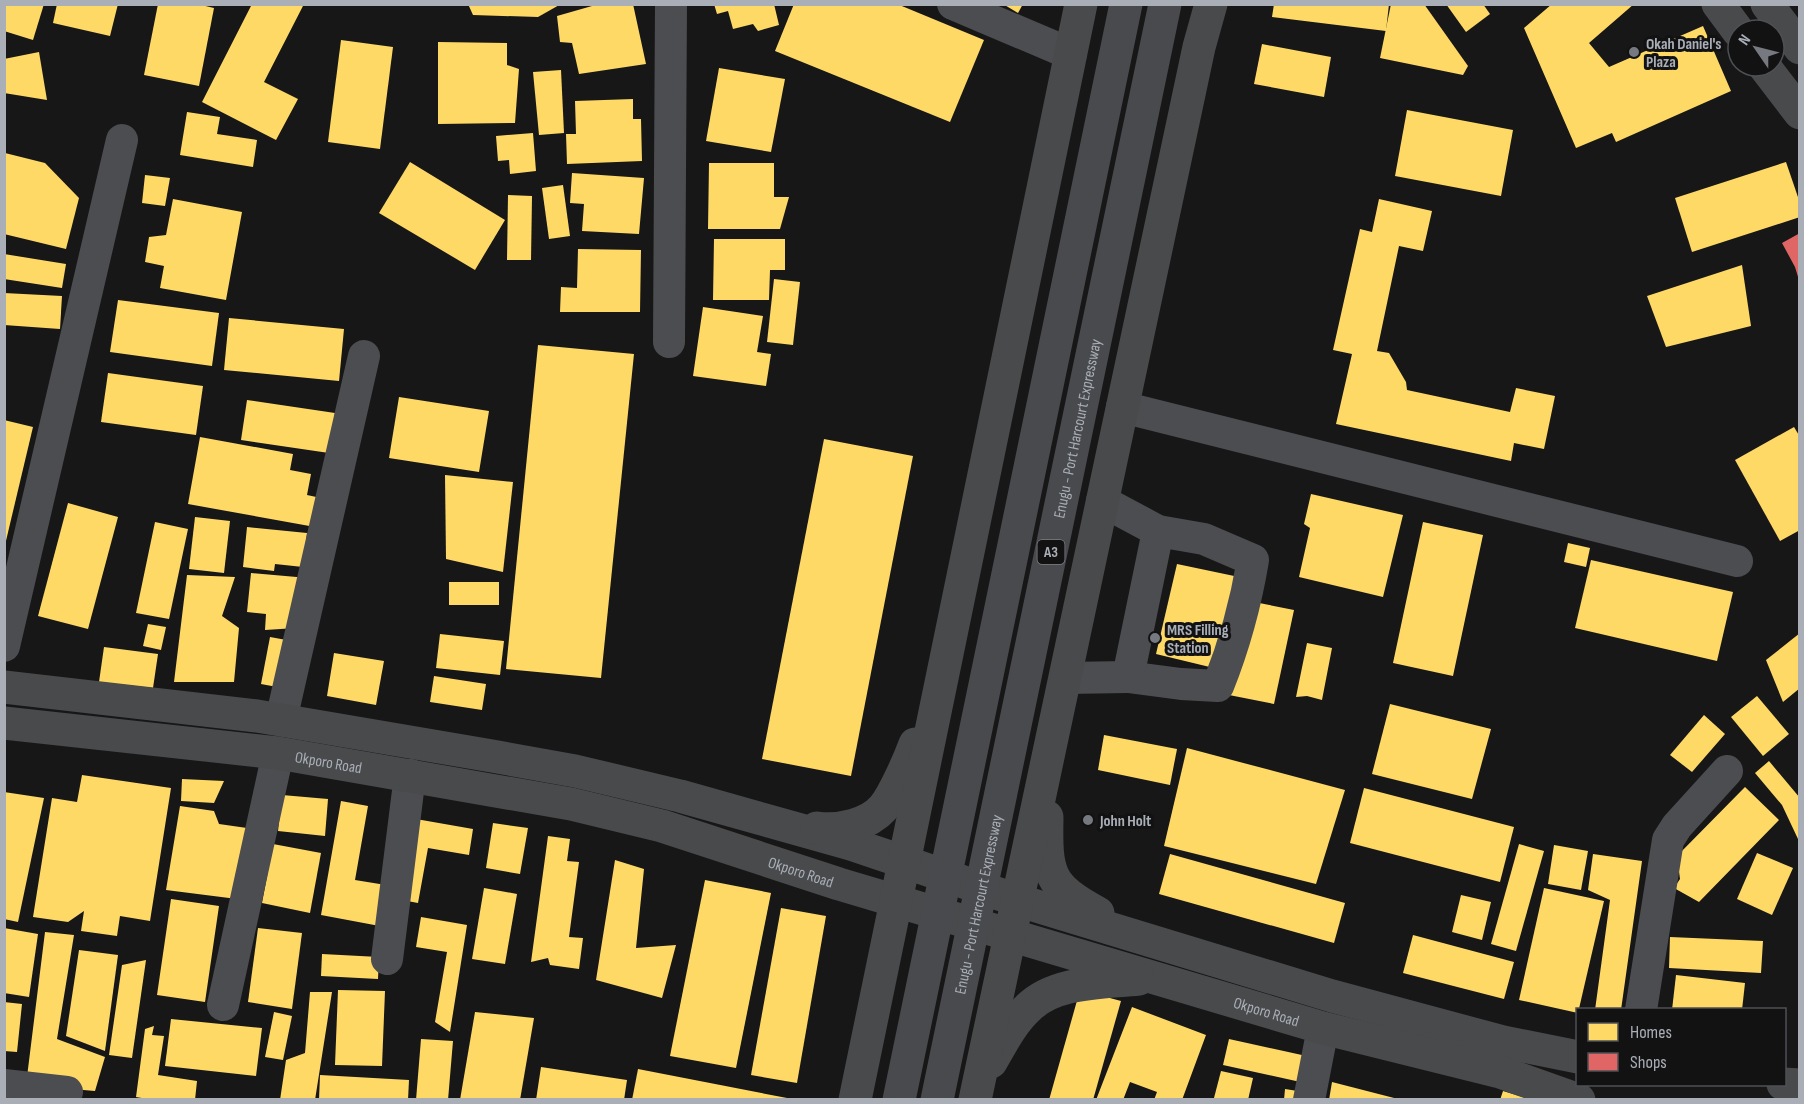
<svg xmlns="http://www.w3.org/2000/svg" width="1804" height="1104" viewBox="0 0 1804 1104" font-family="'Sofia Sans Condensed',sans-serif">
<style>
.homes{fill:#ffd966}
.shops{fill:#e06666}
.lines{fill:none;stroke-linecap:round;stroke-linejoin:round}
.minor{stroke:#4c4d50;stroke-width:32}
.major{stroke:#494a4c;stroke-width:33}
.highway-bridge{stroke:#494a4d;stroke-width:33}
.poi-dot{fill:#76797f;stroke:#121213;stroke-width:2}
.labels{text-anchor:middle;stroke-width:6;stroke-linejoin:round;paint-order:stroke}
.shield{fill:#121213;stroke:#7c7f86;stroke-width:1.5}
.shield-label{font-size:15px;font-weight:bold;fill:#a9aeb7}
.poi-label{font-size:16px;font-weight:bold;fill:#a9aeb7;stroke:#121213;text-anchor:start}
.street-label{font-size:16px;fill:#a9aeb7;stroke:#121213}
</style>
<rect width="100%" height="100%" fill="#171718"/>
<!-- homes -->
<g class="homes">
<polygon points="4,4 44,4 33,40 4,31"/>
<polygon points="57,4 118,4 110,36 53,23"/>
<polygon points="158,4 197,4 214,8 199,86 144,75"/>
<polygon points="252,4 304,4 264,82 298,99 276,140 202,102"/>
<polygon points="468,4 561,4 538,17 473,15"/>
<polygon points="599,4 633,4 646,64 579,74 572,43 560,42 557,16"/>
<polygon points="714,4 774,4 779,25 758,31 753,24 733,29 728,11 717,14"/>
<polygon points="794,4 897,4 984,40 950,122 775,51"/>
<polygon points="1003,4 1023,4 1018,13"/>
<polygon points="1274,4 1389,4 1386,31 1272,17"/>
<polygon points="1391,4 1424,4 1468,66 1463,75 1380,58"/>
<polygon points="1446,4 1483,4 1490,14 1466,32"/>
<polygon points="1552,4 1634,4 1589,43 1609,67 1703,26 1731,91 1616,142 1612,133 1576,148 1524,28"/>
<polygon points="341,40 393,47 380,149 328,142"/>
<polygon points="438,42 507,43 507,65 519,69 515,123 438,124"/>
<polygon points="1262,44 1331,57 1324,97 1254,84"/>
<polygon points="39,52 47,100 4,93 4,59"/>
<polygon points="719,68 785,79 771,152 706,141"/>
<polygon points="561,70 564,133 539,135 533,72"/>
<polygon points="633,99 633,119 641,119 642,161 567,164 566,134 576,134 575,101"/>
<polygon points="1407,110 1513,130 1501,196 1395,176"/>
<polygon points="187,112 220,117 217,134 257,140 253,167 180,155"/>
<polygon points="533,133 536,171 510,174 509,160 498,161 496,136"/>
<polygon points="5,153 45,163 79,198 66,249 4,234"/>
<polygon points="410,162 505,220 475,270 379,213"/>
<polygon points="1786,162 1800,203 1800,217 1692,252 1675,198"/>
<polygon points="709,163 774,163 774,197 789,197 780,229 708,229"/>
<polygon points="572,173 644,178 639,234 582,231 584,204 570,203"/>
<polygon points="145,175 170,178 165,206 142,203"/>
<polygon points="563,185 570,236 549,239 542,188"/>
<polygon points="508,195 532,196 531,260 507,260"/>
<polygon points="173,199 242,212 226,300 160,288 164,266 145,262 149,237 166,235"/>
<polygon points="1379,199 1432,211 1423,251 1399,246 1377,351 1389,353 1406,382 1407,390 1510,412 1516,388 1555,396 1544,449 1514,443 1511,461 1336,424 1352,354 1333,350 1360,229 1372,232"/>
<polygon points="714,239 785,239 785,270 770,270 769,300 713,300"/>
<polygon points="578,249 641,250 640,312 560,312 561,287 577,288"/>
<polygon points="4,254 66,264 62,288 4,279"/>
<polygon points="1742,265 1751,326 1666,347 1647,296"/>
<polygon points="774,279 800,282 793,345 767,342"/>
<polygon points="4,293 62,296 60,329 4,325"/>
<polygon points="118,300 219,313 212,366 110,352"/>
<polygon points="703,307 763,316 757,352 771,354 766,386 693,376"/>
<polygon points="229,318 344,329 339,381 224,370"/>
<polygon points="538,345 634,354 601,678 506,669"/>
<polygon points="108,373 203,386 196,435 101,422"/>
<polygon points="399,397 489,411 479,472 389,458"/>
<polygon points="247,400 335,413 329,453 241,440"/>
<polygon points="4,420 33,427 5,545 4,545"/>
<polygon points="1794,427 1800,437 1800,530 1780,541 1735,460"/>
<polygon points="200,437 293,454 290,470 311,474 307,495 321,498 315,527 188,504"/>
<polygon points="824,439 913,456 851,776 762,759"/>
<polygon points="445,475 513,482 503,572 446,559"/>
<polygon points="1311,494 1403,515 1383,597 1299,577 1310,528 1304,524"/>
<polygon points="68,503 118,517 88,629 38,616"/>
<polygon points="195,517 230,521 224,573 189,569"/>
<polygon points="155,522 188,529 169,619 136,613"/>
<polygon points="1423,522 1483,535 1453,676 1393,663"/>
<polygon points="247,527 307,533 303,567 275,564 274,571 243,567"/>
<polygon points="1568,543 1590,548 1586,567 1564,562"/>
<polygon points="1591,560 1733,592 1717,661 1575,628"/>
<polygon points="1177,564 1239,577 1218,669 1156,654"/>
<polygon points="251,573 308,578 296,628 265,630 266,614 247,612"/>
<polygon points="187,575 235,577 222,616 239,628 234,682 174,682"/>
<rect x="449" y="582" width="50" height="23"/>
<polygon points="1249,601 1294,610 1274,704 1229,695"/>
<polygon points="148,624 166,627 161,650 143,646"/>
<polygon points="1800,633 1800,688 1783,702 1766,660"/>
<polygon points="440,634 504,641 500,675 436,668"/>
<polygon points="270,637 292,641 277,687 261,684"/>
<polygon points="1307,643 1332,648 1322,700 1307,696 1296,697"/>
<polygon points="104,647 158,654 153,688 99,682"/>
<polygon points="334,653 384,661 376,705 327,696"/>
<polygon points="434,676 486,684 482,710 430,702"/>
<polygon points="1757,696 1789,734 1763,756 1731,717"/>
<polygon points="1390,704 1491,729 1472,799 1372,774"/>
<polygon points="1704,715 1725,734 1692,772 1670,755"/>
<polygon points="1104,735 1177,749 1170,785 1098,770"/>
<polygon points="1187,748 1345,790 1316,884 1164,846"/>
<polygon points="1769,761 1800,798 1798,839 1782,805 1755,773"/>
<polygon points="82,775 171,788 150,921 120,916 117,936 81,931 84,911 68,922 33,917 52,798 77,802"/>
<polygon points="182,779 224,781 214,803 181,801"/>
<polygon points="1745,787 1779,820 1699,902 1674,888 1680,879 1677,856"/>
<polygon points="1364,788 1514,827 1500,882 1350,843"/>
<polygon points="4,792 44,798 18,922 4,919"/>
<polygon points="282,795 328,799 325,836 278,831"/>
<polygon points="341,801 368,806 355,880 392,886 385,927 321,915"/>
<polygon points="180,806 214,811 219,824 247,828 237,899 166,890"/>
<polygon points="416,819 473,829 469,855 428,848 418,903 402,900"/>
<polygon points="493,823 528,828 520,874 486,868"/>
<polygon points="548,836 570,839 567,861 579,862 569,937 583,938 579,969 550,965 548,958 531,962"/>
<polygon points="273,844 321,853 310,913 262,903"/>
<polygon points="1519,844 1544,851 1516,951 1491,944"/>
<polygon points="1554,845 1588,851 1581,890 1548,884"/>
<polygon points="1757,853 1793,868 1772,915 1737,899"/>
<polygon points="1170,854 1345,903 1334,943 1159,894"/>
<polygon points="1593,854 1642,861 1621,1010 1595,1010 1610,900 1588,890"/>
<polygon points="615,860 644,869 636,948 676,945 662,998 596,980"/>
<polygon points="705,880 771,893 736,1068 670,1056"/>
<polygon points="484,888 517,894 505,964 472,959"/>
<polygon points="1544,888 1604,901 1578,1013 1519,1000"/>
<polygon points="1461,895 1491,902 1482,940 1452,932"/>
<polygon points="171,899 219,906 205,1002 157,995"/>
<polygon points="781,908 826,916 797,1083 751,1075"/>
<polygon points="421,917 467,925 450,1032 435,1022 447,952 416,947"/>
<polygon points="4,928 38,934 29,997 4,993"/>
<polygon points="258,928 302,933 292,1009 248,1002"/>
<polygon points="45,932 74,935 57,1039 105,1057 95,1091 26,1085"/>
<polygon points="1413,935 1514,962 1504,999 1403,973"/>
<polygon points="1670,937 1763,941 1761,973 1669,968"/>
<polygon points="79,950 118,955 105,1051 66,1036"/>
<polygon points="322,954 379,957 378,979 321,976"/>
<polygon points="146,960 132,1058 109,1055 122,965"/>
<polygon points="1676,975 1745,983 1742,1010 1672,1010"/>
<polygon points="338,990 385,991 382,1066 335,1065"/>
<polygon points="1080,990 1121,1001 1093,1100 1049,1100"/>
<polygon points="310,992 332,992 315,1100 280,1100 286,1060 305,1053"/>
<polygon points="4,1002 22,1004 17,1052 4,1051"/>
<polygon points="1132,1007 1206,1035 1182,1100 1154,1100 1157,1092 1130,1082 1123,1100 1096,1100"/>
<polygon points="274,1012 292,1016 283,1060 265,1057"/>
<polygon points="475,1012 534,1018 520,1100 460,1100"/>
<polygon points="171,1019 262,1028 256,1076 165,1066"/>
<polygon points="154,1026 152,1035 164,1036 158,1075 197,1081 195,1100 153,1100 136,1097 145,1029"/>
<polygon points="421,1039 453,1041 448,1100 416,1100"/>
<polygon points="1229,1039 1311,1057 1305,1083 1223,1065"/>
<polygon points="541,1067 627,1080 624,1100 536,1100"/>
<polygon points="638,1069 787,1098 787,1100 632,1100"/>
<polygon points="1221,1071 1253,1078 1248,1100 1214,1098"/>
<polygon points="320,1075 409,1080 408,1100 319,1100"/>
<polygon points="1332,1082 1398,1099 1398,1100 1329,1100"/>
<polygon points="1285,1089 1304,1092 1303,1100 1284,1100"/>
<polygon points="1503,1091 1529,1099 1529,1100 1500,1100"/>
</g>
<!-- shops -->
<polygon class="shops" points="1800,233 1800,280 1799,280 1795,267 1782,243"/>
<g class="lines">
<!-- minor -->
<g class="minor">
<polyline points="953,4 1071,54"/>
<polyline points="669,342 671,4"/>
<polyline points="1122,407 1737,561"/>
<polyline points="4,646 122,140"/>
<path d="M1128,677L1181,684L1218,686C1234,646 1246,602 1253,560L1204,539L1158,531"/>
<polyline points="1065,678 1128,677 1158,531 1102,501"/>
<polyline points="281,720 364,356"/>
<polyline points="387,959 410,775"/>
<polyline points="223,1005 278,753"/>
<polyline points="1641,1010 1668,840 1677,826 1727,771"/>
<polyline points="4,1085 67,1092"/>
<polyline points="1309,1100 1323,1028"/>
</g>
<!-- major -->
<g class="major">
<polyline points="1718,4 1738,31"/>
<polyline points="1767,4 1800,48"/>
<polyline points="1764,66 1800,113"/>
<polyline points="4,687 257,716 492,756 575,771 680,796 851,844 1017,900 1332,996 1503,1042 1578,1057"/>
<path id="s1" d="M4,723L278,753L571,804L662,826L839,884L1323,1028L1500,1072L1579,1100"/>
<path d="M1047,817C1046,872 1047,886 1098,913"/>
<path d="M817,828C839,831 868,825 883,808C894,795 909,760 915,744"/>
<path d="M991,1062C1002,1043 1012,1023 1028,1008C1055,981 1103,983 1139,979"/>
<polyline points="1783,1084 1800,1085"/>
<polyline points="855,1100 1081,4"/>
<polyline points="975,1100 1199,47 1211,4"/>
</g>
<!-- highway-bridge -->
<g class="highway-bridge">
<polyline points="899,1100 1126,4"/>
<path id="s2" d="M937,1100L1165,4"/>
</g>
</g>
<!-- markers -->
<g class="poi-dot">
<circle cx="1634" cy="52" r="6"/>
<circle cx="1155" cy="638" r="6"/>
<circle cx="1088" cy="820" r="6"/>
</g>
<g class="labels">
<!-- shield labels -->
<rect class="shield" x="1037.5" y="540" width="27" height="24" rx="4.5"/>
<g class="shield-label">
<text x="1051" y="557">A3</text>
</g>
<!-- poi labels -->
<g class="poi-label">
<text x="1646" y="49">Okah Daniel's<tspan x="1646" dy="18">Plaza</tspan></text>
<text x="1167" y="635">MRS Filling<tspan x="1167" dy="18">Station</tspan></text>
<text x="1100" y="826">John Holt</text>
</g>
<!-- street labels -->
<g class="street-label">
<text dy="6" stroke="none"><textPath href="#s2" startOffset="686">Enugu - Port Harcourt Expressway</textPath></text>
<text dy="6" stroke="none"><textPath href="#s1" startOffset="327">Okporo Road</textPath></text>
<text dy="6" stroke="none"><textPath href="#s1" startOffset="813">Okporo Road</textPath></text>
<text dy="6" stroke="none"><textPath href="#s2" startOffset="200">Enugu - Port Harcourt Expressway</textPath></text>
<text dy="6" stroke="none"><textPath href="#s1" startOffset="1299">Okporo Road</textPath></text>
</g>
</g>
<!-- border -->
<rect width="1804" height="1104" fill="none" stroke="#a9aeb7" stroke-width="12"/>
<!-- legend -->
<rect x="1576" y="1008" width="210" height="78" fill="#121213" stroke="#4e5055" stroke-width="1.5"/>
<rect x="1588" y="1023" width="30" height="18" fill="#ffd966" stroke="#4e5055" stroke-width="1.5"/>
<text x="1630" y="1038" font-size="18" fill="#a9aeb7">Homes</text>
<rect x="1588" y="1053" width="30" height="18" fill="#e06666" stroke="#4e5055" stroke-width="1.5"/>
<text x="1630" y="1068" font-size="18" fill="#a9aeb7">Shops</text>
<!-- north arrow -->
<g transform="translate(1756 48) rotate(305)"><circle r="28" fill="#121213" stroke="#4e5055" stroke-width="1.5"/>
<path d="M0-4.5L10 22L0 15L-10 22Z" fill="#76797f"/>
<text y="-9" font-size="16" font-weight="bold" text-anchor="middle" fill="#a9aeb7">N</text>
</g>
</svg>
